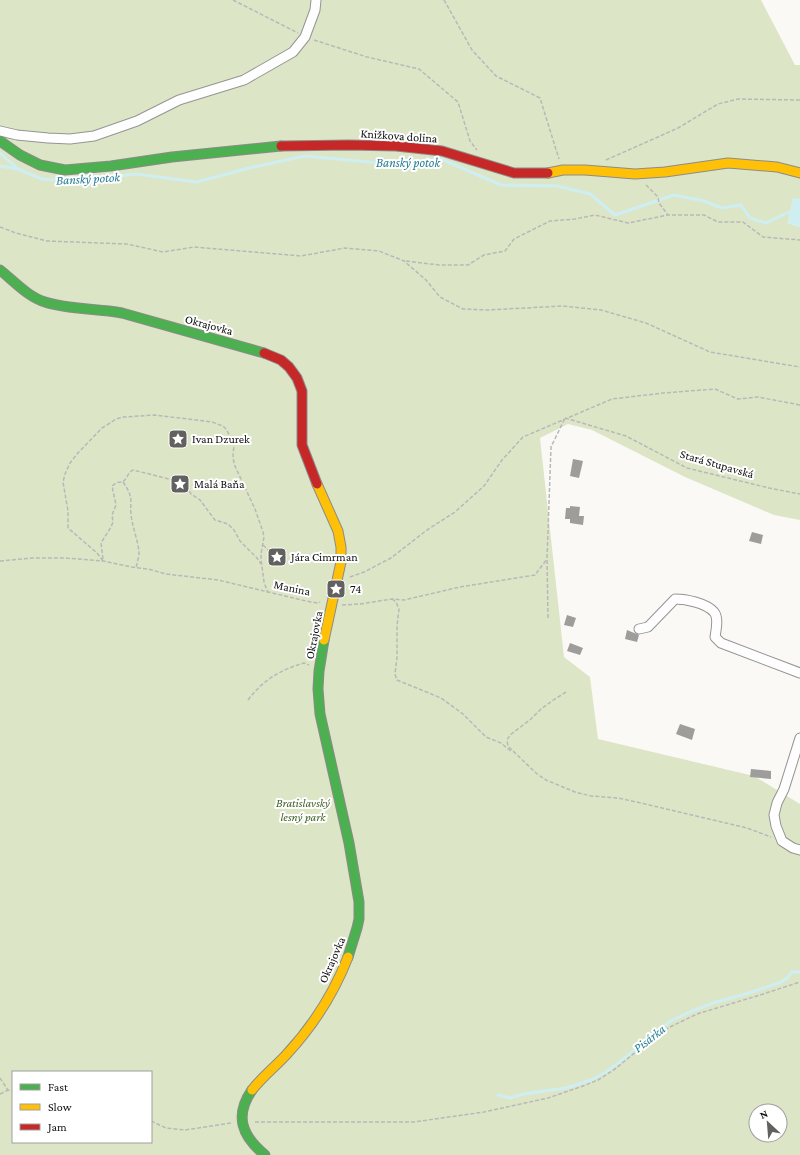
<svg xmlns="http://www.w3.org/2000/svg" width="800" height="1155" viewBox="0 0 800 1155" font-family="'Crimson Pro',serif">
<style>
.forest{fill:#dde5c7;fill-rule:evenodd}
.water{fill:#cfeef2}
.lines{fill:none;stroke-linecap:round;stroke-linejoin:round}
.stream{stroke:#cfeef2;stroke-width:3}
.building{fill:#9f9d9b}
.street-casing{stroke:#959493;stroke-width:11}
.fast-casing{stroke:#8c8b8a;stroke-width:11}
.slow-casing{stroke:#8c8b8a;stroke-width:11}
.jam-casing{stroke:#8c8b8a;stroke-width:11}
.path{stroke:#b9b8b8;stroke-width:1.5;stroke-dasharray:4 2;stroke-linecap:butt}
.street{stroke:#fefefe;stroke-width:9}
.fast{stroke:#4caf50;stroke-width:9}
.slow{stroke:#ffc107;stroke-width:9}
.jam{stroke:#c62828;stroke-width:9}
.labels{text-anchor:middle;stroke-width:4;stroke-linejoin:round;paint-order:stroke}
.street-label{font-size:12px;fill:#0f0f0f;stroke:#fff}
.poi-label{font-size:12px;fill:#0f0f0f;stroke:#fff;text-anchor:start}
.park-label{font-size:12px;font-style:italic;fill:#3f6126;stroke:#fff}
.water-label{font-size:13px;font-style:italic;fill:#257d95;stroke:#fff}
</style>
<rect width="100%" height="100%" fill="#fbf9f6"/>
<!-- forest -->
<path class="forest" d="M0,0H761L795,65H800V199H793L788,223L800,227V520L774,515L685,477L592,430L568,424L540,438L564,657L590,677L598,739L754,776L800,804V1155H0ZM13,1072H151V1142H13ZM756,1111H780V1135H756Z"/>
<!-- water -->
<polygon class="water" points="793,198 800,199 800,227 788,223"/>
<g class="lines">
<!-- stream -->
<g class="stream">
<polyline points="0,153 18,169"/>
<polyline points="0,166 18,169 42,179 73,181 136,174 197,182 249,168 305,156 390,164 441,159 501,185 557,186 590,194 615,215 674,195 704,201 722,208 741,205 750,218 766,223 791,211 800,213"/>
<polyline points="498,1095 510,1098 523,1094 566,1088 591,1080 606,1072 630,1054 648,1037 671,1021 692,1011 716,1002 749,993 781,982 787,978 792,972 800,972"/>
</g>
</g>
<!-- building -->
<g class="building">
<polygon points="573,459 583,461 579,478 570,476"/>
<polygon points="570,506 580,507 579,516 584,516 583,525 570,523 570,519 565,519 566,508 570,508"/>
<polygon points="752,532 763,535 761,544 749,541"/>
<polygon points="567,615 576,618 573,627 564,625"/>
<polygon points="627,630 639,635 637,642 625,639"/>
<polygon points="570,643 583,648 580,655 567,651"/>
<polygon points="680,724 695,729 692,740 676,734"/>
<polygon points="751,769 771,771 771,779 750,777"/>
</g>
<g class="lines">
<defs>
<g id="street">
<polyline points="0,131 17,135 48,138 70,139 94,136 137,121 179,100 244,80 293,52 305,37 315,10 316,0"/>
<path d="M639,629L648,627L675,599C686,599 706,603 714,612C719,618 716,630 715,637L721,643L800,673"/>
<polyline points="800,738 784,789 777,803 774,815 776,826 782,841 793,848 800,850"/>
</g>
<g id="fast">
<polyline points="0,141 20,155 40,165 65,170 111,166 172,157 281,146"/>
<path d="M0,270C14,281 28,297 45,302C69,310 97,308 122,313L264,353"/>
<polyline points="324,640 319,671 318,689 320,714 349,843 359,902 359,919 357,928 348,957"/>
<path d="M252,1090C234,1116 242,1136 265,1155"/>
</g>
<g id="slow">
<polyline points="548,173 563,170 585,170 635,174 665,172 728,163 777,167 800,173"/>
<polyline points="317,484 338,531 341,547 341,562 324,640"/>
<path d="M252,1090C262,1077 275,1067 286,1055C313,1026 334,993 348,957"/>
</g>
<g id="jam">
<polyline points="281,146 349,145 396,146 442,151 514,173 548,173"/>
<polyline points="264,353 281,360 289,367 297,378 302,391 302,445 317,484"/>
</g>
</defs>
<!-- street casing -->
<use href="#street" class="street-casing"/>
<!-- fast casing -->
<use href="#fast" class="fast-casing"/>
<!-- slow casing -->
<use href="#slow" class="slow-casing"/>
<!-- jam casing -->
<use href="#jam" class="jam-casing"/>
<!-- path -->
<g class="path">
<polyline points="233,0 298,33"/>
<polyline points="444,0 472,50 496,76 540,98 559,159"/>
<polyline points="314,40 367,57 419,69 458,102 470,141 477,150"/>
<polyline points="606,160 678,128 718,104 738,99 800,100"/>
<polyline points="646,185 658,197 659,203 668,215"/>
<polyline points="0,227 16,233 47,241 127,244 163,252 194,247 301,256 345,248 379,251 404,261 426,280 440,297 463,309 487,310 563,306 601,310 646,323 710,352 800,367"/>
<polyline points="406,261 439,265 468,265 484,255 505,251 514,239 550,221 575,219 595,215 628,223 668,215 704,215 718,222 743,222 763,237 800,240"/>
<polyline points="565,418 626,436 687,468 769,488 800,494"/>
<path d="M123,482C136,500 128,503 132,521C134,531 138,542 139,552C139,557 137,563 136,568"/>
<polyline points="263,545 273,555"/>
<path d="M103,559L101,543L111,527L113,522L112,515L116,505L112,486L116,483C118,482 120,482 122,482C127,480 127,473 133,470L185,483L191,494L200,500L215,520L228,524L234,530L240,541L257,558L261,564"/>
<polyline points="0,561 33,558 65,558 103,561 131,567 148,569 166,574 218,580 306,601 318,603 320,602"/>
<polyline points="103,561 97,553 68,528 68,511 63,482 65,474 70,463 77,454 102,428 110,423 116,419 124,417 155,415 212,422 223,426 226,429 231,438 234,445 233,455 234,464 255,509 263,532 264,537 261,554 261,559 264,582 268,593"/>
<polyline points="350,577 364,572 391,558 427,530 455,512 484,486 502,460 523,437 612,399 663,393 715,389 738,399 758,397 800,405"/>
<polyline points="392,599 396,602 399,609 397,626 397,657 395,674 397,680 441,698 463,714 486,737 501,743 512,752"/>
<polyline points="342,605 360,604 392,599 404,600 460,587 535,575 547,559"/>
<polyline points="548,618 547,559 551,447 565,418"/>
<polyline points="566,692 552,701 541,709 531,719 510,735 507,740 508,746 513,751 536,773 546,780 575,792 591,796 618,798 641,803 747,828 771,837"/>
<path d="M248,700C263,680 280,670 304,663L309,665"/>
<polyline points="0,1078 8,1090 13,1091"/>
<polyline points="0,1094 8,1090"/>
<polyline points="151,1121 166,1128 185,1130 231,1123"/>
<polyline points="255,1122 414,1122 484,1112 548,1098 583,1086 598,1080 615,1069 655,1036 670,1027 697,1014 760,995 800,982"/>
</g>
<!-- street -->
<use href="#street" class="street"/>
<!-- fast -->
<use href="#fast" class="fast"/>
<!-- slow -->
<use href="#slow" class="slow"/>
<!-- jam -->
<use href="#jam" class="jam"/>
</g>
<!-- icons -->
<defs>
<symbol id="sight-square" viewBox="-11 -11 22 22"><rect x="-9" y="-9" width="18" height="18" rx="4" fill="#626160" stroke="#fff"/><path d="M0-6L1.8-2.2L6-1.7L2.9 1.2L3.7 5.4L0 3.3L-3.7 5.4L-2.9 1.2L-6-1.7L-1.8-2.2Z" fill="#fff"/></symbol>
</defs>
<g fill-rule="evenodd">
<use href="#sight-square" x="167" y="428" width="22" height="22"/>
<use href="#sight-square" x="169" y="473" width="22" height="22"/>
<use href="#sight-square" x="266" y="546" width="22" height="22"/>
<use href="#sight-square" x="325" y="578" width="22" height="22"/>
</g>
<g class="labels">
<!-- street labels -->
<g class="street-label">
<text transform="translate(399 136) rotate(4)" y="4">Knižkova dolina</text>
<text transform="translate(209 325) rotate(15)" y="4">Okrajovka</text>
<text transform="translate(717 464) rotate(16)" y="4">Stará Stupavská</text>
<text transform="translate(292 588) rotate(12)" y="4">Manina</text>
<text transform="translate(314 635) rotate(-79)" y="4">Okrajovka</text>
<text transform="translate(332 960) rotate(-66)" y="4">Okrajovka</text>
</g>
<!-- poi labels -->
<g class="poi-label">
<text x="192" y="443">Ivan Dzurek</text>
<text x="194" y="488">Malá Baňa</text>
<text x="291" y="561">Jára Cimrman</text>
<text x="350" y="593">74</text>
</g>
<!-- park labels -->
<g class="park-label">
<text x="303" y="807">Bratislavský<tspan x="303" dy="14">lesný park</tspan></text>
</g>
<!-- water labels -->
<g class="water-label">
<text x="408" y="167">Banský potok</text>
<text transform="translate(88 178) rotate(-3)" y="5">Banský potok</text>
<text transform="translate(649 1038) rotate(-38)" y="5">Pisárka</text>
</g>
</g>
<!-- legend -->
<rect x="12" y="1071" width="140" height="72" fill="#ffffff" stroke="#9f9f9f"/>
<rect x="20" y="1084" width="20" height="6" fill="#4caf50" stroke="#9f9f9f"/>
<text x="48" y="1091" font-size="12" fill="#0f0f0f">Fast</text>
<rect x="20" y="1104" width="20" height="6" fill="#ffc107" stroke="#9f9f9f"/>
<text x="48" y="1111" font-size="12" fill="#0f0f0f">Slow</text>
<rect x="20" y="1124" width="20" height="6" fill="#c62828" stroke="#9f9f9f"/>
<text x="48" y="1131" font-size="12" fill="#0f0f0f">Jam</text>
<!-- north arrow -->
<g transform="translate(768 1123) rotate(334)"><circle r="19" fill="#ffffff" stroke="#9f9f9f"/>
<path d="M0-3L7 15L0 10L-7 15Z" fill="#626160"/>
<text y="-6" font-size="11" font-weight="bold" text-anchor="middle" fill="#0f0f0f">N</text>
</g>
</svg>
